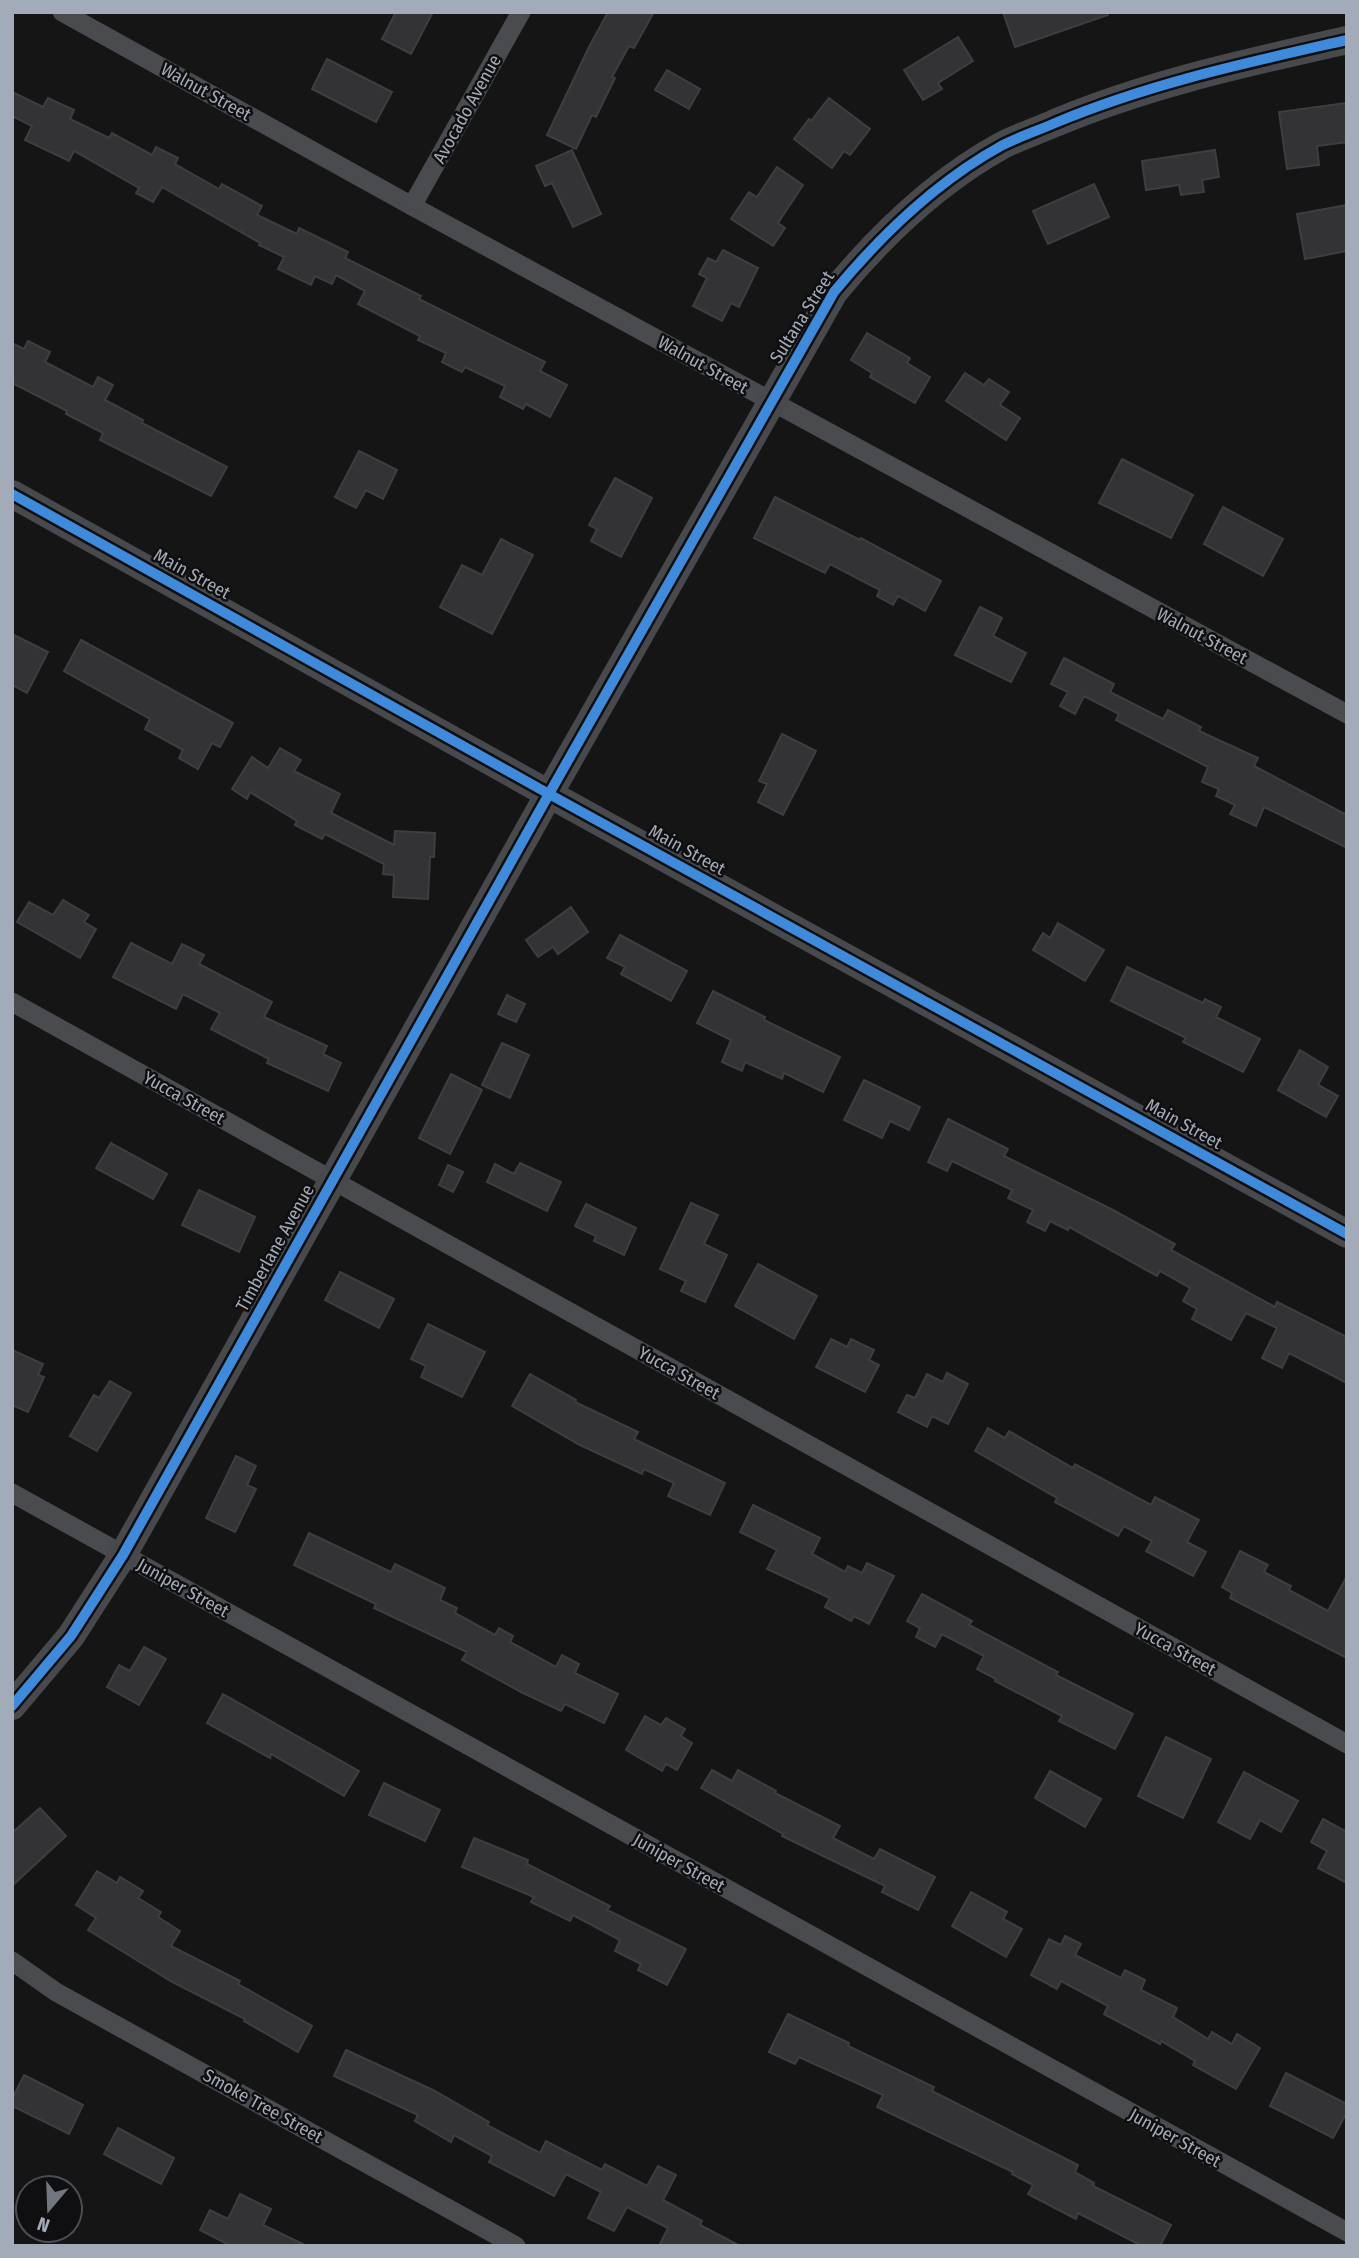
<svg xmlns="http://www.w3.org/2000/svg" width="1359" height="2258" viewBox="0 0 1359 2258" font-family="'Fira Sans Condensed',sans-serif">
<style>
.building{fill:#333335;stroke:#3d3e42;stroke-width:2}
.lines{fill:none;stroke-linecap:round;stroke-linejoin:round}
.street{stroke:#494b4e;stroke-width:19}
.secondary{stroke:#47494d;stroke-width:28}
.cycleway-casing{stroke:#0f0f11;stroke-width:15}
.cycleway{stroke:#408adc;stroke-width:10}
.labels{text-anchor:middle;stroke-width:5;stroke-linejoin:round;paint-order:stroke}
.street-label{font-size:18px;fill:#a4abb8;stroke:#0f0f11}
</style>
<rect width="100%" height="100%" fill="#151515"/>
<!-- building -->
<g class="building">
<polygon points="396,12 433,12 411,54 382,39"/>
<polygon points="608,12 654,12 634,48 629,46 612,77 615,78 596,117 592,115 576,149 547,135 589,47"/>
<polygon points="1003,12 1107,12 1108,15 1015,47"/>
<polygon points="958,37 973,61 938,83 942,89 923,100 904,70"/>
<polygon points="327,59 392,92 376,122 312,89"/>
<polygon points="667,70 700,89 689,109 655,90"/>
<polygon points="12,92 43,107 48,98 74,110 70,119 109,138 112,133 152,155 156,147 178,158 175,164 219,189 222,184 262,206 257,215 297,234 299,228 348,252 345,258 421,296 419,299 545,362 540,371 567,385 550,417 526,404 523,409 500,397 505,386 465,367 462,372 442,362 446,353 418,340 420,336 358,304 365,291 336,275 332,284 315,276 311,285 278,269 284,257 259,245 260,243 162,187 153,202 136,193 139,188 74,151 69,161 25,140 32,126 12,116"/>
<polygon points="829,98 870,129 850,155 844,151 832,168 794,139 809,119 811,121"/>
<polygon points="1347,103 1347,142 1317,146 1319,165 1287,169 1279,112"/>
<polygon points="572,150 601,214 573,227 552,183 545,186 536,166"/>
<polygon points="1215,150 1219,177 1202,180 1204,192 1181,195 1179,185 1146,190 1142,161"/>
<polygon points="777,167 803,185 778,223 785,228 773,246 731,219 749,192 757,197"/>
<polygon points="1094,184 1109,217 1048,244 1033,211"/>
<polygon points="1347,205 1347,251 1305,259 1297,214"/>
<polygon points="723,250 758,268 739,307 731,303 722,321 693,306 707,278 699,274 708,258 716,262"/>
<polygon points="867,333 910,358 907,363 930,377 915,403 870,377 872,373 851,360"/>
<polygon points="28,341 50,352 45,362 93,387 98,377 113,385 105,400 143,420 142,423 227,467 211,496 100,440 103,433 66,414 67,411 12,383 12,343 24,349"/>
<polygon points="965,373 984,385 989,379 1009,392 1000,405 1020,418 1006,440 946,401"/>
<polygon points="359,451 397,470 383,499 366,490 356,508 335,497"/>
<polygon points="1122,459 1193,495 1171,538 1099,503"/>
<polygon points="615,478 652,498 621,557 591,541 597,529 589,525"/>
<polygon points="775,497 860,540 861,538 941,581 925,611 898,596 893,605 877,596 880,590 830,564 825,573 754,538"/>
<polygon points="1223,507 1283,539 1263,576 1204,544"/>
<polygon points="501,539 533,555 492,634 440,607 462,565 482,575"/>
<polygon points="980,607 1002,618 993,636 1026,653 1011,682 955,655"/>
<polygon points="12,634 48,652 27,693 12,685"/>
<polygon points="81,640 233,723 220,747 212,743 198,769 179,758 183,750 145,729 150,719 64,671"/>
<polygon points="1064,658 1114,684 1110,692 1163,719 1168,710 1201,727 1199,731 1258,758 1254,766 1347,815 1347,848 1264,807 1256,826 1230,814 1235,805 1216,796 1219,789 1202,782 1208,767 1116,720 1119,714 1084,696 1075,714 1060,706 1068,692 1051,684"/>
<polygon points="782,734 816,751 783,815 758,802 767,784 759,781"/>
<polygon points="280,748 301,760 294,771 340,794 331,813 394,845 395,831 435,833 434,857 430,857 428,899 393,897 394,875 383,874 384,864 325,834 322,839 295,825 297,821 250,792 247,799 232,789 252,757 268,768"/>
<polygon points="63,900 89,915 84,922 96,929 80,958 17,922 29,902 53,915"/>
<polygon points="571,907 588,932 558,954 553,947 538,957 526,940"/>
<polygon points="1058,923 1104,950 1085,981 1033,950 1043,933 1050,938"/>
<polygon points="620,935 687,971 671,1001 621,974 625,967 607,958"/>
<polygon points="131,943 172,964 182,944 204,955 199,964 272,1002 264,1017 327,1046 323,1054 341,1063 328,1091 267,1063 269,1059 211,1029 220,1013 183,994 176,1009 113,977"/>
<polygon points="1127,967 1203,1003 1205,999 1221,1007 1216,1017 1260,1039 1243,1072 1183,1042 1186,1038 1111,1001"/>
<polygon points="713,991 765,1017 764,1020 840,1057 823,1092 784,1073 782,1079 745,1062 742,1071 722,1062 731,1040 697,1023"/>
<polygon points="507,995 525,1004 516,1022 498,1014"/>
<polygon points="502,1043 529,1055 510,1098 482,1085"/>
<polygon points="1300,1050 1328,1067 1318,1085 1338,1096 1326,1117 1278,1090"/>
<polygon points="451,1074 482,1090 450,1154 419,1138"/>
<polygon points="864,1080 920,1107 909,1130 890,1121 882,1138 844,1120"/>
<polygon points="948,1119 1008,1149 1004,1156 1113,1210 1175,1244 1171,1250 1275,1307 1277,1302 1347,1337 1347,1383 1289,1353 1282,1368 1262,1358 1277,1328 1246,1313 1231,1340 1192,1319 1197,1309 1183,1301 1190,1288 1160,1271 1157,1276 1069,1227 1068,1230 1050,1221 1045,1231 1027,1222 1033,1210 1008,1198 1012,1190 952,1161 947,1171 928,1162"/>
<polygon points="111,1143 167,1174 153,1199 96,1168"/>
<polygon points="520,1163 561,1182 547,1211 487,1182 495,1164 514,1174"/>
<polygon points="448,1165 463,1172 453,1192 439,1185"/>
<polygon points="199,1190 255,1217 239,1252 182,1225"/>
<polygon points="691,1203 718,1215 704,1244 727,1255 705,1302 681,1291 686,1281 660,1269"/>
<polygon points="586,1204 636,1228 624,1255 594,1241 596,1236 575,1226"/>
<polygon points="758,1264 817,1296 794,1339 735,1306"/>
<polygon points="340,1272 394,1299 379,1328 325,1300"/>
<polygon points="428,1324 485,1352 462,1397 421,1377 426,1366 411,1359"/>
<polygon points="831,1339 847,1347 851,1339 874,1350 869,1360 879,1365 865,1392 816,1367"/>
<polygon points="12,1350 43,1364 38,1375 44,1377 28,1412 12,1405"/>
<polygon points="947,1373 968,1384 948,1424 932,1416 927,1427 898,1412 907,1395 915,1398 927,1374 943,1382"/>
<polygon points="530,1374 576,1400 575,1402 638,1432 634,1439 725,1483 710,1515 668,1496 674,1483 644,1469 642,1474 580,1445 512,1406"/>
<polygon points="110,1381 131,1393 97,1451 70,1436 94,1395 99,1398"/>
<polygon points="988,1428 1005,1438 1009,1431 1073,1468 1075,1464 1151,1505 1155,1497 1199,1520 1187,1542 1206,1552 1193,1576 1146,1551 1152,1541 1124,1526 1118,1536 1055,1502 1057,1498 975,1451"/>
<polygon points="236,1456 256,1466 247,1485 256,1489 235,1532 206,1518"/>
<polygon points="753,1505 820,1538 812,1554 845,1572 848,1566 862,1573 867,1563 894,1576 869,1624 854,1616 851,1621 825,1607 830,1598 767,1569 777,1550 740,1532"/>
<polygon points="309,1533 391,1572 395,1564 445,1588 440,1600 457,1608 455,1613 495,1635 499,1628 513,1636 510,1642 556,1667 562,1655 579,1664 575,1673 618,1694 604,1723 565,1704 561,1711 523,1693 462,1660 467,1652 374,1608 376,1604 294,1565"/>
<polygon points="1240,1551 1268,1565 1264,1572 1291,1586 1289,1590 1328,1611 1347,1576 1347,1658 1230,1598 1232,1593 1222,1587"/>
<polygon points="922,1594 972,1621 969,1625 1058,1672 1056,1675 1133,1714 1115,1749 1059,1721 1062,1716 995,1681 996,1679 977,1669 984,1656 942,1634 935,1647 916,1637 920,1628 907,1621"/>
<polygon points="144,1647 166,1659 139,1705 107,1687 119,1665 130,1671"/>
<polygon points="223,1694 359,1771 344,1796 271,1754 270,1758 207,1723"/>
<polygon points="645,1716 661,1725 666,1718 685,1729 681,1736 692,1743 677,1770 666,1764 662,1771 626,1750"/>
<polygon points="1166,1737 1211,1759 1183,1818 1138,1796"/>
<polygon points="712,1770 732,1781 738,1770 776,1791 775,1793 840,1826 833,1838 874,1859 880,1849 935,1877 918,1910 882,1892 885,1886 782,1836 783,1834 701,1788"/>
<polygon points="1050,1771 1101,1799 1085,1827 1035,1798"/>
<polygon points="1244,1772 1298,1801 1281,1832 1260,1820 1250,1839 1218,1822"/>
<polygon points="384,1783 440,1810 425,1841 369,1815"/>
<polygon points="40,1808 66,1836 12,1886 12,1833"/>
<polygon points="1323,1819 1347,1832 1347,1883 1318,1868 1327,1851 1311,1842"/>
<polygon points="474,1838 528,1860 527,1864 610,1906 607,1910 686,1949 667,1985 638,1970 641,1964 615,1951 620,1940 573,1915 570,1921 531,1902 534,1897 462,1867"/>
<polygon points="97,1871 117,1883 120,1877 143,1891 138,1898 161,1912 158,1917 180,1931 171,1946 240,1981 238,1984 312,2026 298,2052 244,2021 245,2019 172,1982 88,1930 96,1918 76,1905"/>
<polygon points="971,1892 1007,1912 1003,1919 1022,1929 1006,1957 952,1926"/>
<polygon points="1065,1936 1081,1944 1075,1955 1121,1978 1125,1970 1145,1980 1141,1990 1177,2008 1173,2017 1208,2039 1212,2032 1232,2044 1237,2034 1260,2048 1236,2089 1193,2065 1195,2061 1161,2041 1160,2044 1104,2014 1108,2006 1061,1981 1057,1989 1031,1975 1049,1939 1061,1945"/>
<polygon points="788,2014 849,2043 848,2046 934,2087 932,2091 1078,2165 1075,2172 1094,2183 1093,2186 1171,2225 1160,2246 1142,2246 1078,2213 1076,2219 1028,2194 1033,2185 1012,2174 1013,2172 877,2107 883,2095 799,2057 795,2064 769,2052"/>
<polygon points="346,2050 433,2090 489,2122 487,2125 540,2153 546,2141 602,2170 605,2164 647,2186 658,2166 676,2175 663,2200 702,2221 700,2225 740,2246 659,2246 668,2228 627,2207 614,2231 588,2218 601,2192 566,2174 554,2196 489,2162 492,2156 454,2135 451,2142 415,2121 418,2115 334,2076"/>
<polygon points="1286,2073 1347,2104 1347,2112 1333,2138 1270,2106"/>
<polygon points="24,2075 83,2105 69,2134 12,2106 12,2099"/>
<polygon points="118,2128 174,2158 161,2184 104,2154"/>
<polygon points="240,2194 271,2209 263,2225 307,2246 231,2246 200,2230 210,2210 228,2219"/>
</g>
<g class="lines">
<!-- street -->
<g class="street">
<polyline points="62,12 412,206 1347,714"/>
<polyline points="412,206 521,12"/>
<polyline points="12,1002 1347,1744"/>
<polyline points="12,1493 1347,2232"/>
<polyline points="12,1961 56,1992 516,2246"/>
</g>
<!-- secondary -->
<g class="secondary">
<polyline points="12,494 549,794 1347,1234"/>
<path d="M12,1706L71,1636L123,1555L549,794L834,292C881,235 936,182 1001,146C1018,137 1037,131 1055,123C1151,83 1246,63 1347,40"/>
</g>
<defs>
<g id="cycleway">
<polyline points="12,494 549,794 1347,1234"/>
<path d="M12,1706L71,1636L123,1555L549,794L834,292C881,235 936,182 1001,146C1018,137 1037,131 1055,123C1151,83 1246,63 1347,40"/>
</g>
</defs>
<!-- cycleway casing -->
<use href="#cycleway" class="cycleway-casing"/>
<!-- cycleway -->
<use href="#cycleway" class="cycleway"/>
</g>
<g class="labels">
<!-- street labels -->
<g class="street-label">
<text transform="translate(206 92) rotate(29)" y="6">Walnut Street</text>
<text transform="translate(467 109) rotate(-61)" y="6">Avocado Avenue</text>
<text transform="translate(802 317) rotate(-58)" y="6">Sultana Street</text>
<text transform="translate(703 365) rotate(29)" y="6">Walnut Street</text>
<text transform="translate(192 574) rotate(29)" y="6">Main Street</text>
<text transform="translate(1202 636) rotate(28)" y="6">Walnut Street</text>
<text transform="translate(687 850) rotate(29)" y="6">Main Street</text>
<text transform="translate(184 1098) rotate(29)" y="6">Yucca Street</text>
<text transform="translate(1184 1124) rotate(29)" y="6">Main Street</text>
<text transform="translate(275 1248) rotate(-61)" y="6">Timberlane Avenue</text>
<text transform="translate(679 1373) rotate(29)" y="6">Yucca Street</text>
<text transform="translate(183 1588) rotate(29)" y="6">Juniper Street</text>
<text transform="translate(1175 1649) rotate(29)" y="6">Yucca Street</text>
<text transform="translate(679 1863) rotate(29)" y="6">Juniper Street</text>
<text transform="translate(263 2106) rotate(29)" y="6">Smoke Tree Street</text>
<text transform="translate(1175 2138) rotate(29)" y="6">Juniper Street</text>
</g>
</g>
<!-- border -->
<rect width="1359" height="2258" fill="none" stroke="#a4abb8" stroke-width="28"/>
<!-- north arrow -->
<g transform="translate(49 2209) rotate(199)"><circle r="33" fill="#0f0f11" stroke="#4b4d54" stroke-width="2"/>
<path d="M0-5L12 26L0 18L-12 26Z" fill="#72767f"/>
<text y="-10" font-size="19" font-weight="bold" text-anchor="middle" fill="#a4abb8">N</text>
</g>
</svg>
